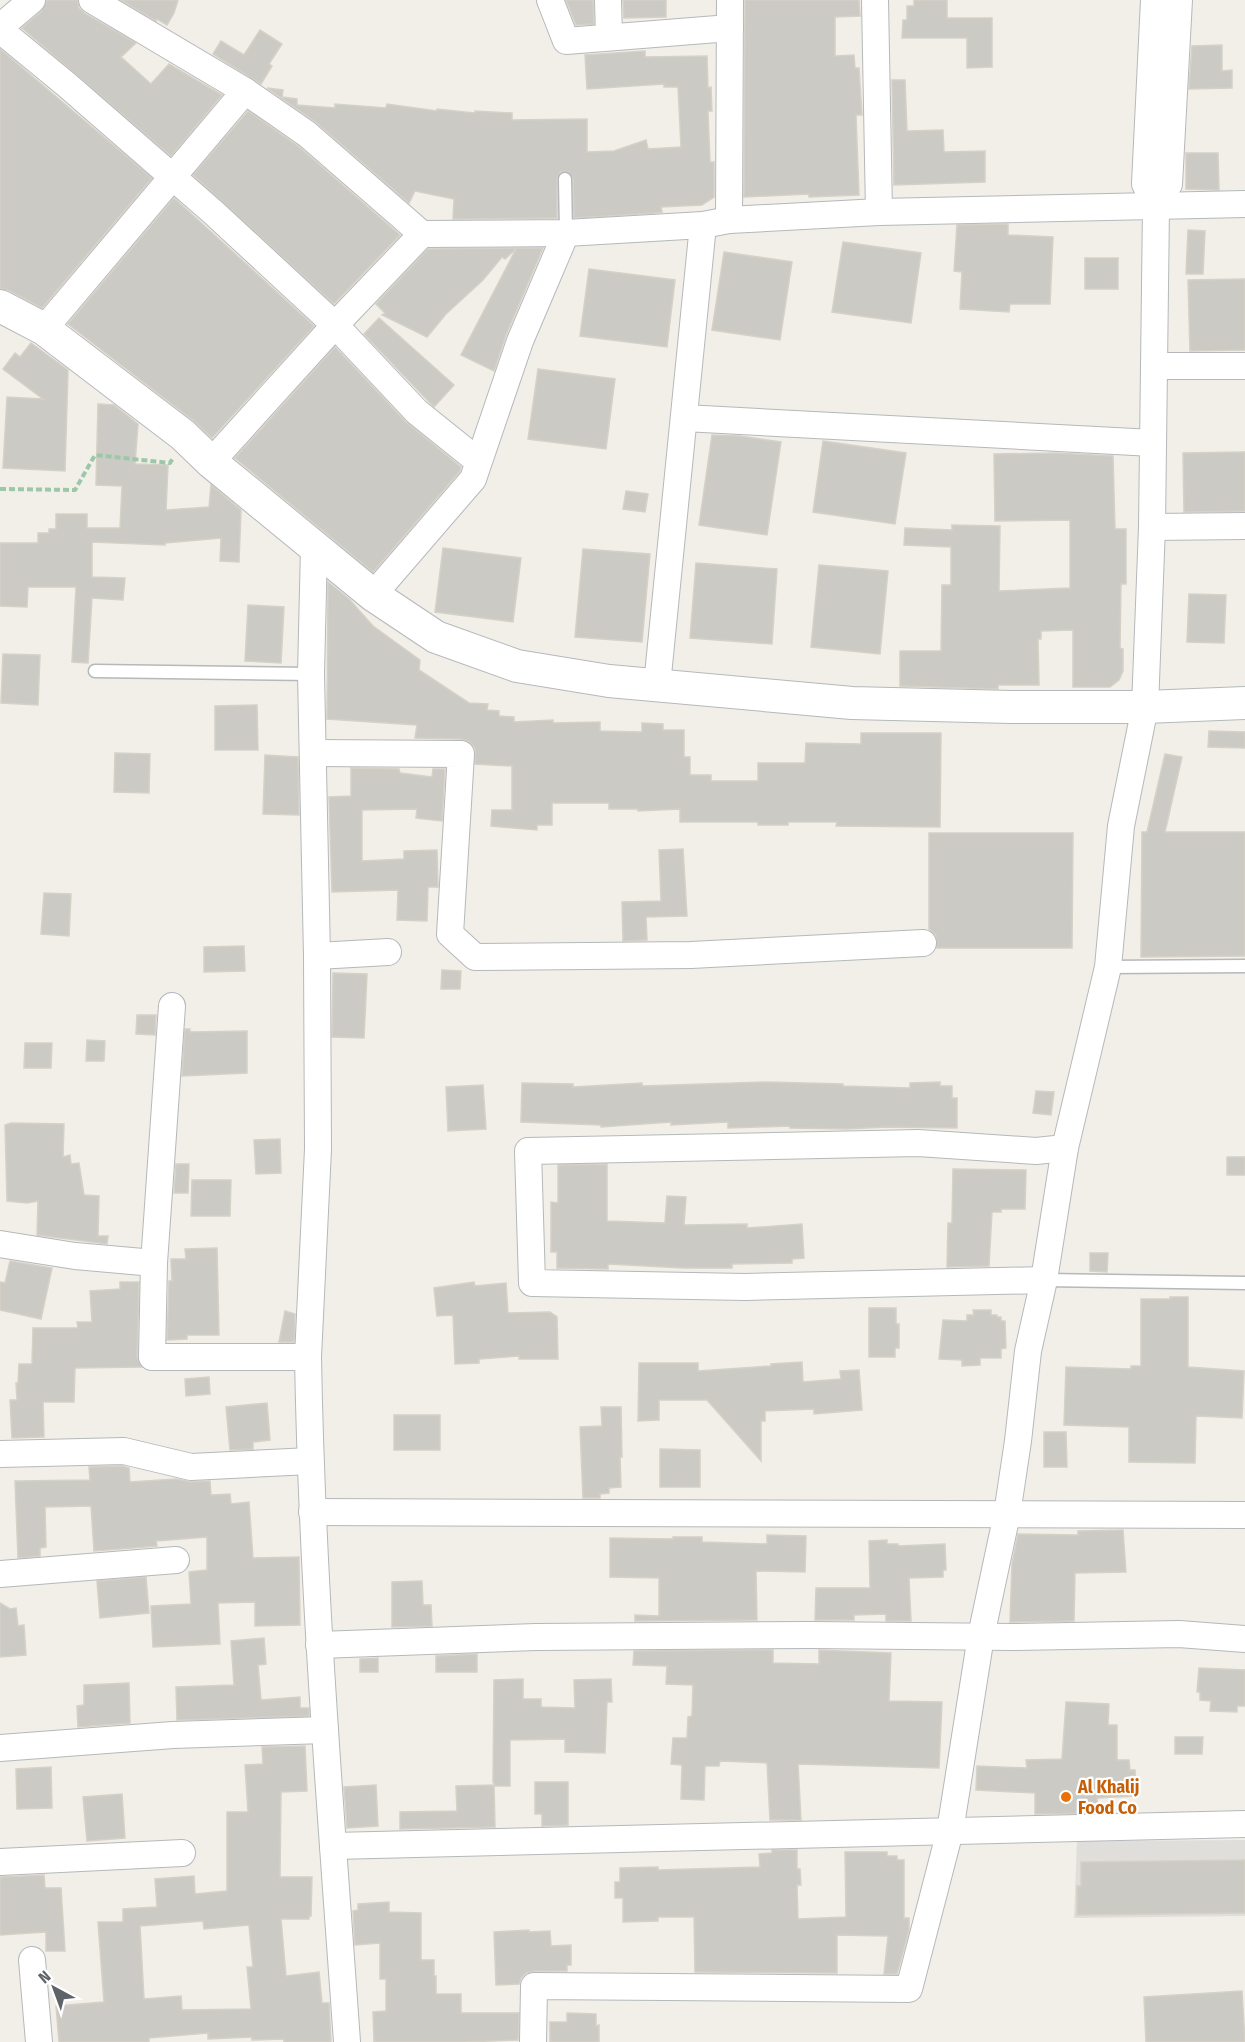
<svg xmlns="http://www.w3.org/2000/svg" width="1245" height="2042" viewBox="0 0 1245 2042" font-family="'Fira Sans Condensed',sans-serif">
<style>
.industrial{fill:#e0deda}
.building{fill:#cccac5;stroke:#d6d1c6;stroke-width:1.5;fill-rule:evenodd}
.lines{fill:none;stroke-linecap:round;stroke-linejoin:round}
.service-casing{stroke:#b5b8bc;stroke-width:15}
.minor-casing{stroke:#b5b8bc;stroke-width:28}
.tertiary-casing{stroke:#b5b8bc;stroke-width:34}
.path{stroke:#9cc7a9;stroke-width:4;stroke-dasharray:6 3;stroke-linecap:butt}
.service{stroke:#fff;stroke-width:12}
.minor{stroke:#fff;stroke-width:26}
.tertiary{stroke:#fff;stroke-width:32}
.food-dot{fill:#e8710a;stroke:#fff;stroke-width:2}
.labels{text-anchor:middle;stroke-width:4.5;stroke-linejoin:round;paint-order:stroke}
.food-label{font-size:18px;font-weight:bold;fill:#c56008;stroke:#fff;text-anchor:start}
</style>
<rect width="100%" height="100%" fill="#f1efe8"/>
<!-- industrial -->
<polygon class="industrial" points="1245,1840 1245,1916 1074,1918 1077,1841"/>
<!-- building -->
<g class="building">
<polygon points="47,0 77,0 79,8 84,13 136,43 121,57 151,84 169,64 222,95 171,156 22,28 42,11"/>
<polygon points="121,0 178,0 174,13 167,25 157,19 156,21"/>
<polygon points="566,0 593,0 594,24 576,25"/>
<polygon points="623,0 666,0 666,17 624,18"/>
<polygon points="745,0 859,0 860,16 835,17 835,56 854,55 855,68 859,68 862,115 856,115 859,195 809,197 809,194 744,197"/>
<polygon points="914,0 947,0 947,18 992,18 992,67 967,68 967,38 902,38 903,20 907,20 907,6 914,6"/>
<polygon points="260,30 282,44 269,64 272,66 261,84 213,54 221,41 244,55"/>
<polygon points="1222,45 1222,71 1232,70 1232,88 1189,89 1192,46"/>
<polygon points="0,49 152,178 42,308 8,290 0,288"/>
<polygon points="645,51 645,57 707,56 708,88 711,87 712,111 708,111 710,162 714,162 714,197 702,205 661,207 662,212 655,213 574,218 573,178 569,172 564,171 560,172 557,179 557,218 453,219 454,199 415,191 409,203 317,123 267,88 283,90 282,97 297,99 297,105 335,108 335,104 386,108 387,104 437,111 437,109 475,113 475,111 512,113 512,120 587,119 587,152 614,151 646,140 648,149 681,147 678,87 664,87 664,84 587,89 585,55"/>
<polygon points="892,80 905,80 907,131 943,130 944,152 985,151 985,182 894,185"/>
<polygon points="248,111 298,146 400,235 334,304 193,175"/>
<polygon points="1186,153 1218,153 1219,190 1186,189"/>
<polygon points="174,198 314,326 212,438 194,421 68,324"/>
<polygon points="1008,224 1008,235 1053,237 1050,304 1010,304 1009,312 960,309 962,272 954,271 957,225"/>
<polygon points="1188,230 1205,231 1203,274 1186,274"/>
<polygon points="843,242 921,253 911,323 832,312"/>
<polygon points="543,248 506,335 494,371 461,355 516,249 505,259 502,257 483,280 446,314 427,337 382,315 385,313 376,304 428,249"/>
<polygon points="724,252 792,262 780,340 712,330"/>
<rect x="1085" y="258" width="33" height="31"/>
<polygon points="589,269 675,280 667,347 580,336"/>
<polygon points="1245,279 1245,350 1190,351 1188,280"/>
<polygon points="379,318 454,385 434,407 364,334"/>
<polygon points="31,343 68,370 65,471 3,468 7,397 43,399 3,369 15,353 20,357"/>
<polygon points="335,347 406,422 461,467 460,471 373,572 235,458"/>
<polygon points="538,369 615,379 606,449 528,439"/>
<polygon points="98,404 114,405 138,424 135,464 168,465 166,510 209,507 211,485 241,510 239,562 220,561 221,538 165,543 165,545 92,542 92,577 125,578 123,600 92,598 88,663 72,662 76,587 28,587 27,607 0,606 0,543 38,543 38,533 49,533 49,529 56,529 56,514 87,514 87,528 120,528 122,486 96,485"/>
<polygon points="712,435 740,436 781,442 767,535 699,525"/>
<polygon points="823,441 906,453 895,524 813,512"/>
<polygon points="1245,452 1245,511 1184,512 1183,453"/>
<polygon points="1055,453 1113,456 1115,529 1126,529 1126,584 1121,584 1120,648 1123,649 1123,671 1119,680 1110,687 1073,687 1073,630 1041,631 1041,639 1038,639 1039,685 998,685 998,689 900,686 900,651 941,651 942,585 951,585 951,547 904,545 905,528 952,530 952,525 1000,526 999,591 1070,588 1070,520 995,521 994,454"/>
<polygon points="626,491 648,494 645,512 623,509"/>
<polygon points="443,548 521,558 513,622 435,612"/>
<polygon points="583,549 650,554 642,642 575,637"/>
<polygon points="696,563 777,569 772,644 690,638"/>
<polygon points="819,565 888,571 880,654 811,647"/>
<polygon points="328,582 349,599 373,626 420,660 419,670 469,703 488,704 487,710 499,711 499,716 514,717 514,722 553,720 553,723 600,722 600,731 642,732 642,723 663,724 663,730 684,730 684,757 690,757 690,775 711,775 711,781 758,781 758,763 805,763 806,743 861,744 861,733 941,733 940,827 836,826 837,822 788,822 788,825 758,825 758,822 680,822 680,809 638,811 638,809 609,809 609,803 552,803 552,825 537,825 537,830 491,826 492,810 512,810 512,766 475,764 475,748 468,741 461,739 415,738 417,725 327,719"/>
<polygon points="1189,594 1226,595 1224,643 1187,642"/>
<polygon points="248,605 284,607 281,663 245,661"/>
<polygon points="3,654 40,655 38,705 1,703"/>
<polygon points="257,705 258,750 215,750 215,706"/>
<polygon points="1209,731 1245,732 1245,748 1208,747"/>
<polygon points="115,753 150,754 149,793 114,792"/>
<polygon points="1165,754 1182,757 1165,832 1245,832 1245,956 1141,957 1142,832 1147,832"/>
<polygon points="265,755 298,757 299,815 263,814"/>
<polygon points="351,768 399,769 400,773 432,777 433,769 445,769 442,821 416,818 417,809 362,810 362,861 404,859 404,851 437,850 438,887 428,887 427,921 397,920 398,890 332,892 329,797 351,796"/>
<polygon points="929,833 1073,833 1072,948 937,948 936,935 929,929"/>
<polygon points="683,849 687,916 646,917 647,940 623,941 622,902 661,901 659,850"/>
<polygon points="44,893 71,894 69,936 41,934"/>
<polygon points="244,946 245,971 204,972 204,947"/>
<polygon points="442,970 461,971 460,989 441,989"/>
<polygon points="333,973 367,974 364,1038 332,1037"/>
<polygon points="137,1015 156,1015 155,1035 136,1034"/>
<polygon points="185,1029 190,1029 190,1032 247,1031 247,1073 182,1076"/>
<polygon points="87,1040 105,1041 104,1061 86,1061"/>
<polygon points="25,1043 52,1043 51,1068 24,1068"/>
<polygon points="767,1082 843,1084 843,1086 910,1088 910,1083 940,1082 940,1086 952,1086 952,1098 957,1098 957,1128 887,1127 846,1129 790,1128 790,1126 728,1128 728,1122 671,1125 671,1122 601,1127 601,1125 521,1122 522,1083 573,1084 573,1087 642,1083 642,1086"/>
<polygon points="483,1085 486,1129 448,1131 446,1087"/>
<polygon points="1036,1091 1054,1092 1051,1115 1033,1113"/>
<polygon points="11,1123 64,1124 63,1157 70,1155 71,1164 79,1163 84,1195 99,1196 98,1236 108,1236 107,1244 37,1235 38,1201 27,1203 7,1201 5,1125"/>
<polygon points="280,1139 281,1173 256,1174 254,1140"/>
<rect x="1227" y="1157" width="18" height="18"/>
<polygon points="176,1164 189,1164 188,1193 174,1193"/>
<polygon points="607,1164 607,1221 665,1223 667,1196 686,1197 684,1225 747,1224 747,1228 802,1224 804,1258 792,1259 792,1263 732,1264 732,1268 684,1268 608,1264 608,1269 557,1268 557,1252 551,1252 551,1202 558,1203 558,1165"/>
<polygon points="953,1169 1026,1170 1025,1209 1001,1209 1001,1212 992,1212 989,1266 947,1267 948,1223 952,1223"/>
<polygon points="192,1180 231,1180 230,1216 191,1216"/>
<polygon points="217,1248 219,1335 187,1335 187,1339 167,1340 169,1281 172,1281 171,1259 186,1259 185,1249"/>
<polygon points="1090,1253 1108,1253 1107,1272 1090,1271"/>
<polygon points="10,1261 52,1268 41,1319 0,1310 0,1282 5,1283"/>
<polygon points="120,1282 139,1282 137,1357 142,1367 75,1368 74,1402 43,1402 44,1437 12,1438 10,1400 17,1400 16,1383 18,1383 19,1364 32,1364 33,1328 78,1328 77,1322 92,1322 90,1291 120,1289"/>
<polygon points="474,1282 475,1286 506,1283 508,1313 550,1312 557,1317 558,1359 519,1359 519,1356 479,1359 479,1363 455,1364 453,1315 437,1316 434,1288"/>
<polygon points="1170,1297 1188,1297 1188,1367 1244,1371 1242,1418 1196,1416 1195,1463 1129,1462 1129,1427 1064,1425 1066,1367 1131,1369 1131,1366 1141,1366 1141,1299 1170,1299"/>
<polygon points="869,1308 896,1308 896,1324 899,1324 899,1348 895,1348 895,1357 869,1357"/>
<polygon points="973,1310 991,1310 991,1315 997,1315 997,1317 1001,1317 1001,1321 1005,1321 1006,1348 1001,1349 1001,1358 980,1358 980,1365 962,1366 962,1360 939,1359 943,1320 967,1321 967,1315 974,1315"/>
<polygon points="285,1311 295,1314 294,1342 279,1342"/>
<polygon points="802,1362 803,1382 841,1379 840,1371 859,1370 862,1410 814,1414 814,1409 765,1411 765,1421 761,1421 761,1461 707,1400 659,1400 659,1420 638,1421 639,1363 698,1363 698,1371 771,1366 771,1364"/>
<polygon points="209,1377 210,1394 186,1396 185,1379"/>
<polygon points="267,1403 270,1440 253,1442 253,1449 230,1450 226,1407"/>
<polygon points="601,1407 621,1407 622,1457 620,1457 621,1487 609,1488 609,1493 600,1494 600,1498 583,1498 580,1427 602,1426"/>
<rect x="394" y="1415" width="46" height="35"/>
<polygon points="1044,1432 1066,1432 1067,1467 1044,1467"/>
<polygon points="660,1449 700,1450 700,1487 660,1487"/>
<polygon points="122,1466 129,1468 130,1482 176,1479 191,1482 210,1481 211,1495 230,1494 231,1504 249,1502 253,1558 299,1557 300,1625 255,1626 255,1602 218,1603 220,1644 153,1647 151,1606 191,1604 189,1572 207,1570 207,1537 156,1541 157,1546 94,1551 91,1506 45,1507 46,1547 40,1548 40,1556 18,1558 15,1481 90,1480 89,1467"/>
<polygon points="1123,1530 1126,1572 1075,1573 1074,1621 1010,1622 1012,1564 1018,1534 1078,1535 1078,1531"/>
<polygon points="767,1535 806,1536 805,1572 756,1571 757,1620 635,1621 635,1615 659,1616 659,1578 610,1577 610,1538 673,1539 673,1537 702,1537 702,1542 767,1544"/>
<polygon points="887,1540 887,1544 898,1544 898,1546 945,1544 946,1570 943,1570 943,1577 909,1578 911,1621 886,1621 886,1614 854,1615 854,1620 815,1620 816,1588 870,1588 869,1541"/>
<polygon points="146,1577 149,1613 100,1618 97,1581"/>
<polygon points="422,1581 423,1605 431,1605 432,1626 392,1627 392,1582"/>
<polygon points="0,1603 10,1609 16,1608 18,1626 24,1625 26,1655 0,1657"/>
<polygon points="264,1638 266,1664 258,1665 261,1700 300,1697 300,1708 309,1708 309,1716 177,1720 176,1687 234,1685 231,1641"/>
<polygon points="773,1650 773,1663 819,1664 819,1650 891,1653 889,1701 942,1702 939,1768 798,1764 801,1820 770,1820 767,1763 720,1761 719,1766 705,1766 704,1800 681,1799 682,1765 671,1764 673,1738 687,1738 688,1717 692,1716 693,1685 666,1684 667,1666 633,1665 634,1651"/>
<polygon points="477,1654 477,1672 436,1672 436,1656"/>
<polygon points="378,1658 378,1672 360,1672 360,1659"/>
<polygon points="1199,1668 1245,1670 1245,1706 1237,1706 1237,1712 1210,1711 1211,1701 1200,1700 1200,1692 1197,1692"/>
<polygon points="523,1679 523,1699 541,1699 541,1707 575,1708 574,1680 611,1679 612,1702 607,1702 605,1753 565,1752 565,1739 510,1740 510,1786 495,1786 493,1782 494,1680"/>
<polygon points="129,1683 130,1723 78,1727 77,1706 84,1705 84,1685"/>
<polygon points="1066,1702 1109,1704 1108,1725 1117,1725 1117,1760 1129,1760 1130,1770 1135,1770 1136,1796 1097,1798 1098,1813 1035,1814 1035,1793 976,1790 977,1766 1027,1768 1026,1760 1062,1759"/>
<polygon points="1175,1737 1203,1737 1202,1754 1175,1754"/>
<path d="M305,1746L307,1791L281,1792L280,1877H312L311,1916H309V1919H281L286,1976L319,1972L322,2003H329L331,2042H284V2039L252,2040V2037L208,2039V2033L149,2038V2042H59L56,2006L104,2002L98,1922H123V1909L157,1907L155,1879L194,1876L195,1894L227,1891V1812H248L245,1765L263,1764L262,1747ZM203,1921L204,1929L249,1925L253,1967H247L251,2009L182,2010L181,1996L144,1999L140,1926Z"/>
<polygon points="51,1767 52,1808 17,1809 16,1769"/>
<polygon points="535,1782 568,1782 568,1825 542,1826 542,1814 535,1814"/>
<polygon points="376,1785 378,1826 347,1828 344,1787"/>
<polygon points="494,1785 495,1827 400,1829 400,1812 457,1811 456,1786"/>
<polygon points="122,1794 125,1838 87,1841 83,1797"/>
<polygon points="772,1850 797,1850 797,1869 800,1869 801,1885 797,1885 798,1919 846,1917 845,1852 887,1852 887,1856 897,1856 897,1860 904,1860 904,1918 909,1918 909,1930 897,1974 884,1974 888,1936 837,1935 837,1973 695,1972 694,1917 658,1917 658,1921 623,1922 623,1898 615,1898 615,1882 620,1882 620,1868 658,1867 658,1870 760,1867 759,1854 772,1853"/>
<polygon points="1245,1860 1245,1913 1077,1915 1077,1886 1081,1886 1081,1862"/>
<polygon points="44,1875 45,1888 61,1888 65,1951 46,1951 46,1932 0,1935 0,1877"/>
<polygon points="389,1902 389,1912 421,1913 421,1960 434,1960 434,1976 436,1976 436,1994 461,1994 461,2013 519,2013 518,2040 463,2042 374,2042 373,2012 386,2011 386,1979 380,1979 380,1943 355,1945 353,1911 358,1910 358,1904"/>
<polygon points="529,1930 529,1932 550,1931 551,1946 571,1945 571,1965 567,1965 567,1971 534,1971 526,1973 521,1978 519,1984 496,1985 494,1932"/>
<polygon points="1242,1991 1245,2042 1146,2042 1144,1997"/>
<polygon points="567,2013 596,2014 596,2026 599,2025 599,2042 550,2042 550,2022 567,2022"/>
</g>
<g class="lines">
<defs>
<g id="service">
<polyline points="565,179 566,233"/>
<polyline points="95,671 311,674"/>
<polyline points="1108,967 1245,966"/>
<polyline points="1044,1280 1245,1283"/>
</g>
<g id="minor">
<polyline points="92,0 245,91 307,134 422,234"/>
<polyline points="550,0 566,41 730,28"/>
<polyline points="608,0 609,37"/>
<polyline points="875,0 879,212"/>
<polyline points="0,27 32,0"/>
<polyline points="0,30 67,85 214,213 335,325 417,412 478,461"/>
<polyline points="1156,207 1169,184 1179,0"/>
<polyline points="729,220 730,0"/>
<polyline points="44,329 245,91"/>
<polyline points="1154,366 1245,366"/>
<polyline points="684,418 1153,443"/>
<polyline points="211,462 335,325 422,234 566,233 703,225 729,220 879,212 1245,204"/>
<polyline points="1152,527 1245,526"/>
<polyline points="314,547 311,674 317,956 388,952"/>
<polyline points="373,595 473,479 520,341 566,233"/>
<polyline points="657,685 703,225"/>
<polyline points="314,753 461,754 450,934 475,957 691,955 923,943"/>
<path d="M0,1244L75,1256L154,1263L152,1357H308C312,1586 331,1814 347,2042"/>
<polyline points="154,1263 172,1006"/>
<polyline points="1044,1280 745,1287 532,1283 528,1151 918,1143 1036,1151 1065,1148"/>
<polyline points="308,1357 318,1149 317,956"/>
<polyline points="0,1454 124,1451 191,1467 310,1461"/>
<polyline points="312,1512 1245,1515"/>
<polyline points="0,1574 176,1560"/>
<polyline points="319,1645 536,1637 810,1635 1014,1637 1179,1634 1245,1639"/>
<polyline points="0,1748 173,1735 325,1730"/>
<polyline points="333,1846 1245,1824"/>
<polyline points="0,1862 182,1853"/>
<polyline points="32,1960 39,2042"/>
<polyline points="533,2042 534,1986 909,1989 950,1831 981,1636 1007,1514 1018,1441 1028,1351 1044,1280 1065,1148 1108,967 1121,826 1145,707 1152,527 1156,207 1145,184 1154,0"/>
</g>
<polyline id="tertiary" points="0,306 44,329 183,435 211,462 373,595 436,637 517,666 609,681 852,703 1011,707 1145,707 1245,703"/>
</defs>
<!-- service casing -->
<use href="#service" class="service-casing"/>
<!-- minor casing -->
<use href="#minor" class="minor-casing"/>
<!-- tertiary casing -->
<use href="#tertiary" class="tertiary-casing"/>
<!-- path -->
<polyline class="path" points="0,489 75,490 95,455 170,463 173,458"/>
<!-- service -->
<use href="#service" class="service"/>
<!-- minor -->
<use href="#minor" class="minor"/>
<!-- tertiary -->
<use href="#tertiary" class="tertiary"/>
</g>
<!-- markers -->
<circle class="food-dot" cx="1066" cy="1797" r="6"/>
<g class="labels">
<!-- food labels -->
<g class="food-label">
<text x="1078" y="1793">Al Khalij<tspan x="1078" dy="21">Food Co</tspan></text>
</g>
</g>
<!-- north arrow -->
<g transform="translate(54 1988) rotate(319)" stroke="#ffffff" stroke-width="4.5" paint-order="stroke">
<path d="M0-4.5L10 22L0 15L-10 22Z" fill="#5f6368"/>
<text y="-9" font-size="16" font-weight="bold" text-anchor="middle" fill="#5f6368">N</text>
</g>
</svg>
